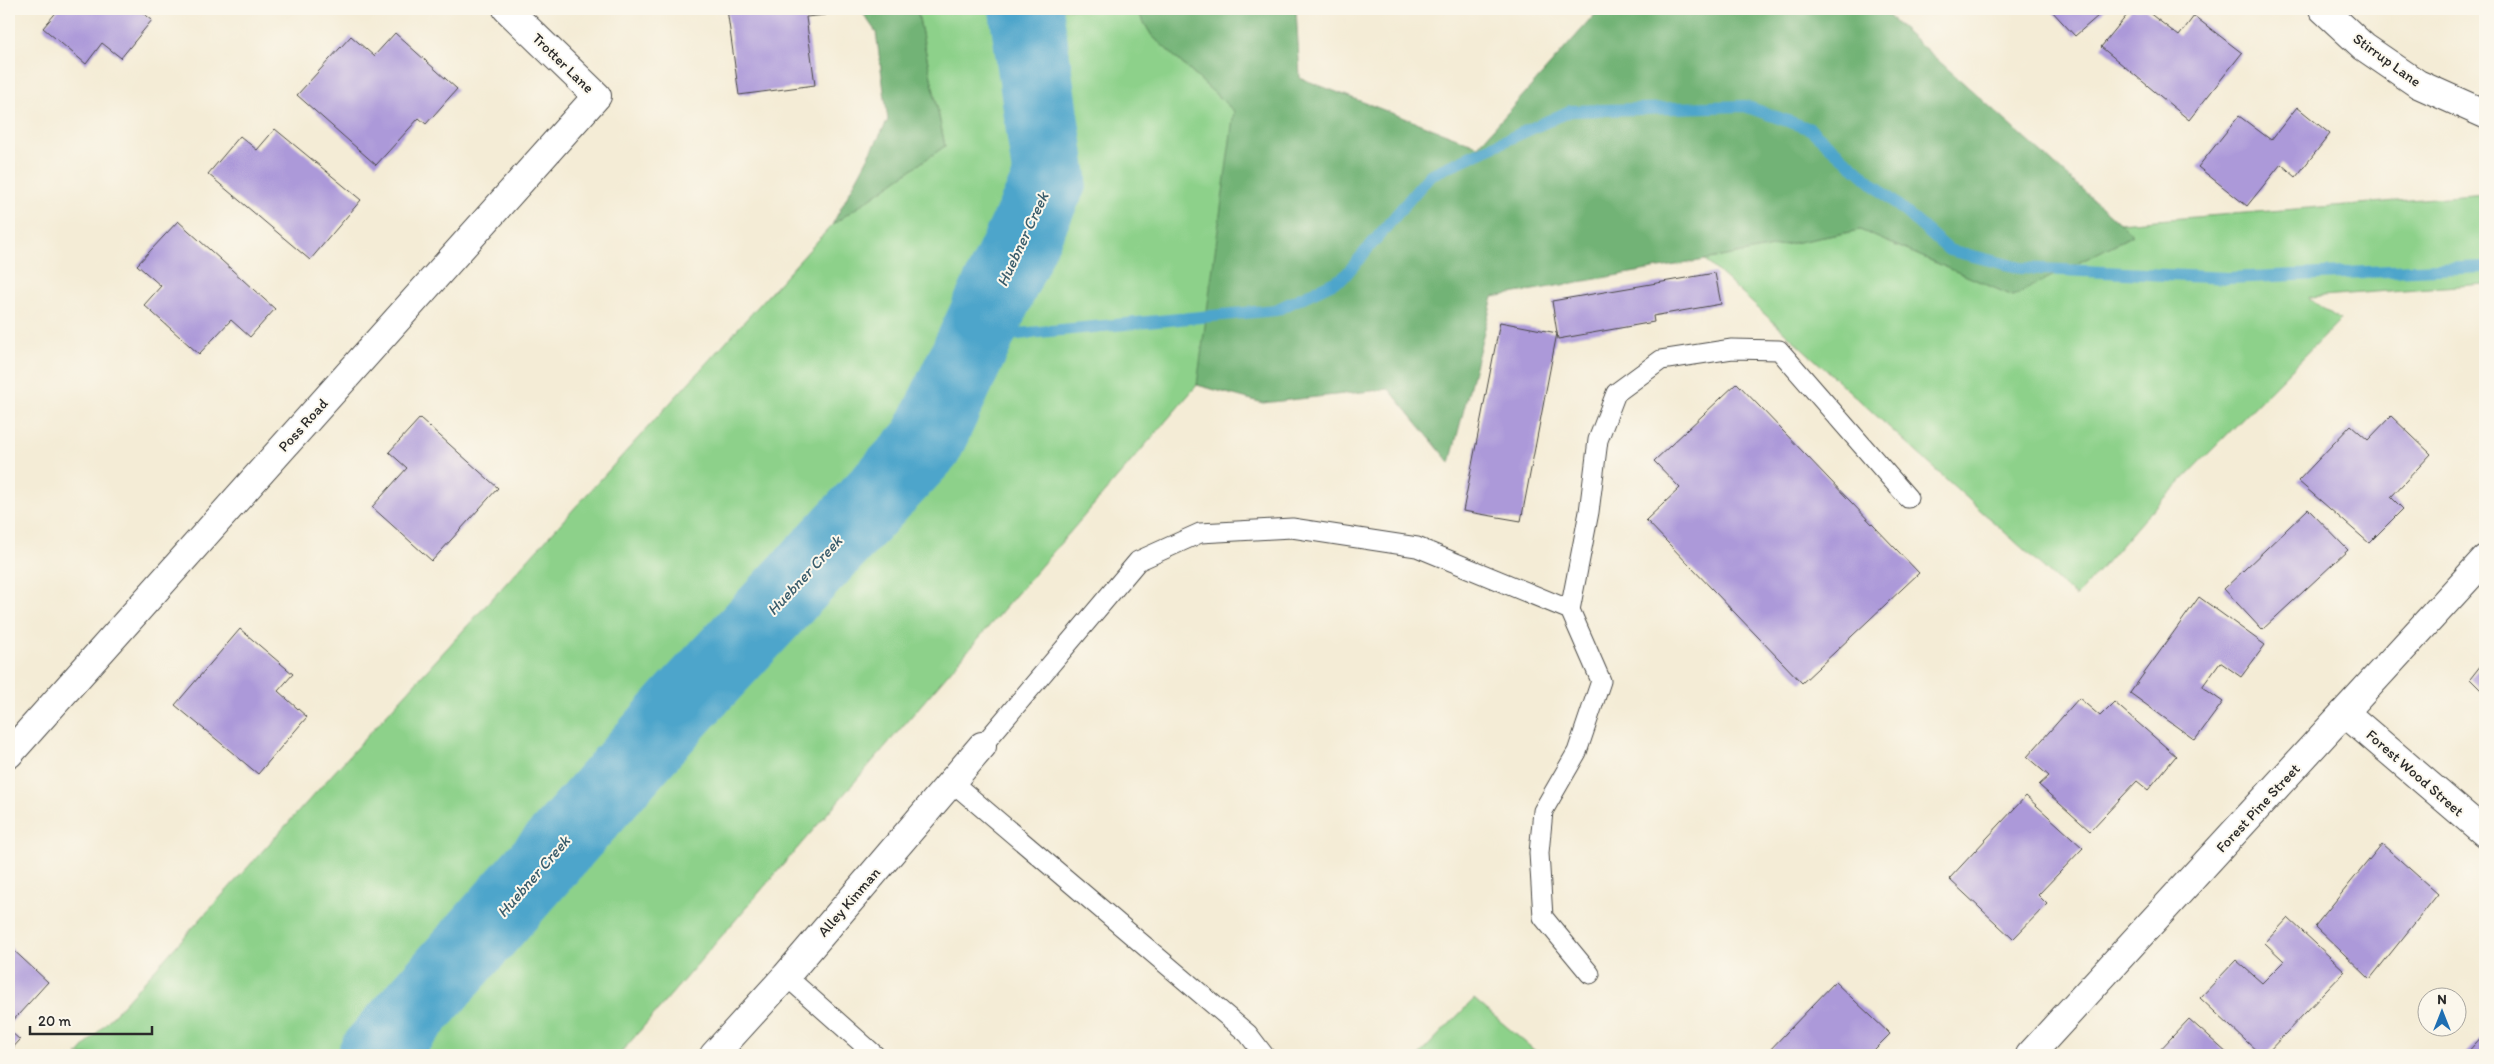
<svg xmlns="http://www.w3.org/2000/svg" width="2494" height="1064" viewBox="0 0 2494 1064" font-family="Itim,sans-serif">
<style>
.green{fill:#8dd18a;stroke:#5c7e5a}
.forest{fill:#72b376;stroke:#4e6f50}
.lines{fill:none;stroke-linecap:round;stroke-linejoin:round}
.stream{stroke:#4ea5cb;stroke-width:12}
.river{stroke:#4ea5cb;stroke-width:74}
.building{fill:#ac99d9}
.lane-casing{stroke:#494845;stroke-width:21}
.street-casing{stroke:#494845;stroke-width:30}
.lane{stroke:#fff;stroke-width:19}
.street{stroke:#fff;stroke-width:28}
.labels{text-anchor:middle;stroke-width:4;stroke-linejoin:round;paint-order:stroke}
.street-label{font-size:15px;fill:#2b2b2b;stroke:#fbf7ec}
.water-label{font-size:16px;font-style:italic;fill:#395c6b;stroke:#fbf7ec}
</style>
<rect width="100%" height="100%" fill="#fbf7ec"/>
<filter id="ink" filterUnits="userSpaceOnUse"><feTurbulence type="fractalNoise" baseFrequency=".02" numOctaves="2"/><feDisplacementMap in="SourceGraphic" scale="10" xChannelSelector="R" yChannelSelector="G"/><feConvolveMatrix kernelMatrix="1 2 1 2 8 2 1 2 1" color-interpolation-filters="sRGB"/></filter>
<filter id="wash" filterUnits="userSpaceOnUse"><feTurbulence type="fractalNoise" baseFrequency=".0096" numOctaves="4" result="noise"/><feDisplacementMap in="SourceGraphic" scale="20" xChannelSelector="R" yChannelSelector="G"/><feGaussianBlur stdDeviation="1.12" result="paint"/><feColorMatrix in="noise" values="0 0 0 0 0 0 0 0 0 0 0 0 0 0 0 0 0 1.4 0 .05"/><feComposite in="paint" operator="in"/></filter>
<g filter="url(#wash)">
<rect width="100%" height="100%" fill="#f4ecd6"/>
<!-- green -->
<g class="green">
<polygon points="917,9 1136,9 1152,36 1234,111 1204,377 619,1055 77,1055 832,225 945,146"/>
<polygon points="2485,194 2485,284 2308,297 2340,320 2142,521 2076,597 1705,260 1860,230 2013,296 2133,235 2119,223"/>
<polygon points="1474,999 1540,1055 1419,1055"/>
</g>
<!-- forest -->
<g class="forest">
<polygon points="860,9 917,9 945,146 832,225 888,120 876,32"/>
<polygon points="1136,9 1296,9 1300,78 1478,146 1600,9 1881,9 2133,235 2013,296 1860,230 1705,260 1493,297 1450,463 1389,389 1263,403 1197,385 1234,111 1152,36"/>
</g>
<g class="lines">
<!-- stream -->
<polyline class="stream" points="976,338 1276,310 1343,278 1430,175 1570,111 1745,106 1810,129 1949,250 2021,268 2228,278 2485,267"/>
<!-- river -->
<polyline class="river" points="375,1055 681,707 926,444 1050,179 1026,9"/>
</g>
<g id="blocks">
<!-- building -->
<g class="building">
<polygon points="59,9 138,9 152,20 121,58 102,43 86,64 43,28"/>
<polygon points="727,9 825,9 826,15 806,17 815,85 739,95"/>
<polygon points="2050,9 2106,9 2075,36"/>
<polygon points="2132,9 2144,9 2179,36 2194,16 2242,53 2189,120 2101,47"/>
<polygon points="395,33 457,89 426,124 419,118 376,165 297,95 351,36 374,56"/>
<polygon points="2297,107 2330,134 2296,177 2281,164 2247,206 2198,167 2239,116 2271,140"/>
<polygon points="275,129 361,200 310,260 208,174 240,136 257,150"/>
<polygon points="178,221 275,309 250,337 231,320 199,354 144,305 161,286 137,265"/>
<polygon points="1715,273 1721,304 1653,316 1654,322 1558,339 1552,301"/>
<polygon points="1500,322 1557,333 1521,521 1463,511"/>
<polygon points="1737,383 1919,573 1802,683 1646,520 1680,488 1654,461"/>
<polygon points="2391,416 2431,454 2391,497 2403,509 2369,543 2298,481 2351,425 2368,440"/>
<polygon points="420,418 498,488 432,561 372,507 407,468 389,452"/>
<polygon points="2308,509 2348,550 2262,630 2224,589"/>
<polygon points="2199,597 2265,645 2241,677 2220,662 2202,687 2223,702 2195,740 2130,693"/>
<polygon points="240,629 293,674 278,691 307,717 258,774 175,705"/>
<polygon points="2485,660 2485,694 2470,679"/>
<polygon points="2079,698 2100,716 2114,702 2176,756 2148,790 2137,781 2090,831 2039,785 2049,776 2027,757"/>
<polygon points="2026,796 2083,848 2038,895 2047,904 2013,939 1949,879"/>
<polygon points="2382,844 2438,894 2370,979 2315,926"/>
<polygon points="2288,918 2345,971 2265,1055 2261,1055 2200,998 2236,960 2262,983 2284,961 2265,943"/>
<polygon points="9,946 48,982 9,1025"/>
<polygon points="1835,982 1890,1034 1869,1055 1765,1055"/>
<polygon points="2189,1019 2229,1055 2155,1055"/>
<polygon points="9,1030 20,1040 9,1052"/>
<polygon points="2485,1033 2485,1055 2465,1055"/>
</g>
</g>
</g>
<g filter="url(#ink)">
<use href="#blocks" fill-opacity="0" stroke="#494845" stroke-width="1"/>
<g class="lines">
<defs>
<g id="lane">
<polyline points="1570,610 1589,512 1598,440 1616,393 1661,360 1732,349 1779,350 1908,498"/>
<polyline points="982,746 1138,561 1200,533 1292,528 1417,547 1570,610 1601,681 1577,752 1543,811 1539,853 1543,917 1590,974"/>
<polyline points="952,782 1248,1034 1264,1055"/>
<polyline points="786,976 875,1055"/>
</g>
<g id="street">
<polyline points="2323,9 2364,47 2418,84 2485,114"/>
<polyline points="2345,713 2485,833"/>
<polyline points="9,754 597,96 507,9"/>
<polyline points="714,1055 786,976 982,746"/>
<polyline points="2030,1055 2485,559"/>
</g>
</defs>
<!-- lane casing -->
<use href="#lane" class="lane-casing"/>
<!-- street casing -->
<use href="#street" class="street-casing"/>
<!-- lane -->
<use href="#lane" class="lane"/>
<!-- street -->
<use href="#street" class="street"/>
</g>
</g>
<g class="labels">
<!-- street labels -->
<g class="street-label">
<text transform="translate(2387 60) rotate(36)" y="5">Stirrup Lane</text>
<text transform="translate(563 63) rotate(44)" y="5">Trotter Lane</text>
<text transform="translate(303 425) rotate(-48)" y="5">Poss Road</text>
<text transform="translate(2415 773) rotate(41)" y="5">Forest Wood Street</text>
<text transform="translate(2258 808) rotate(-47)" y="5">Forest Pine Street</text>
<text transform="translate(849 902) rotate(-49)" y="5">Alley Kinman</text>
</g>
<!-- water labels -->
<g class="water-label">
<text transform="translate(1022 239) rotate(-65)" y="6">Huebner Creek</text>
<text transform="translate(804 575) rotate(-47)" y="6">Huebner Creek</text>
<text transform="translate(533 876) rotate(-49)" y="6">Huebner Creek</text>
</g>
</g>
<!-- margin -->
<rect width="2494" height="1064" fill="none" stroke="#fbf7ec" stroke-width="30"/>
<!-- north arrow -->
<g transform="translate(2442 1012)"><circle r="24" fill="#fbf7ec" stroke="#a8a59f"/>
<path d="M0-4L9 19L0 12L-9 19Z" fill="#1f6fb2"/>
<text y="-8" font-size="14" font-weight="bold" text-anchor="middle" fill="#2b2b2b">N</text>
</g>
<!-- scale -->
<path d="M30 1026v8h122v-8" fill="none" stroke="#2b2b2b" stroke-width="2.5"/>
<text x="38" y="1026" font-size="15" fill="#2b2b2b" stroke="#fbf7ec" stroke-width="4" paint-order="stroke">20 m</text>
</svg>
